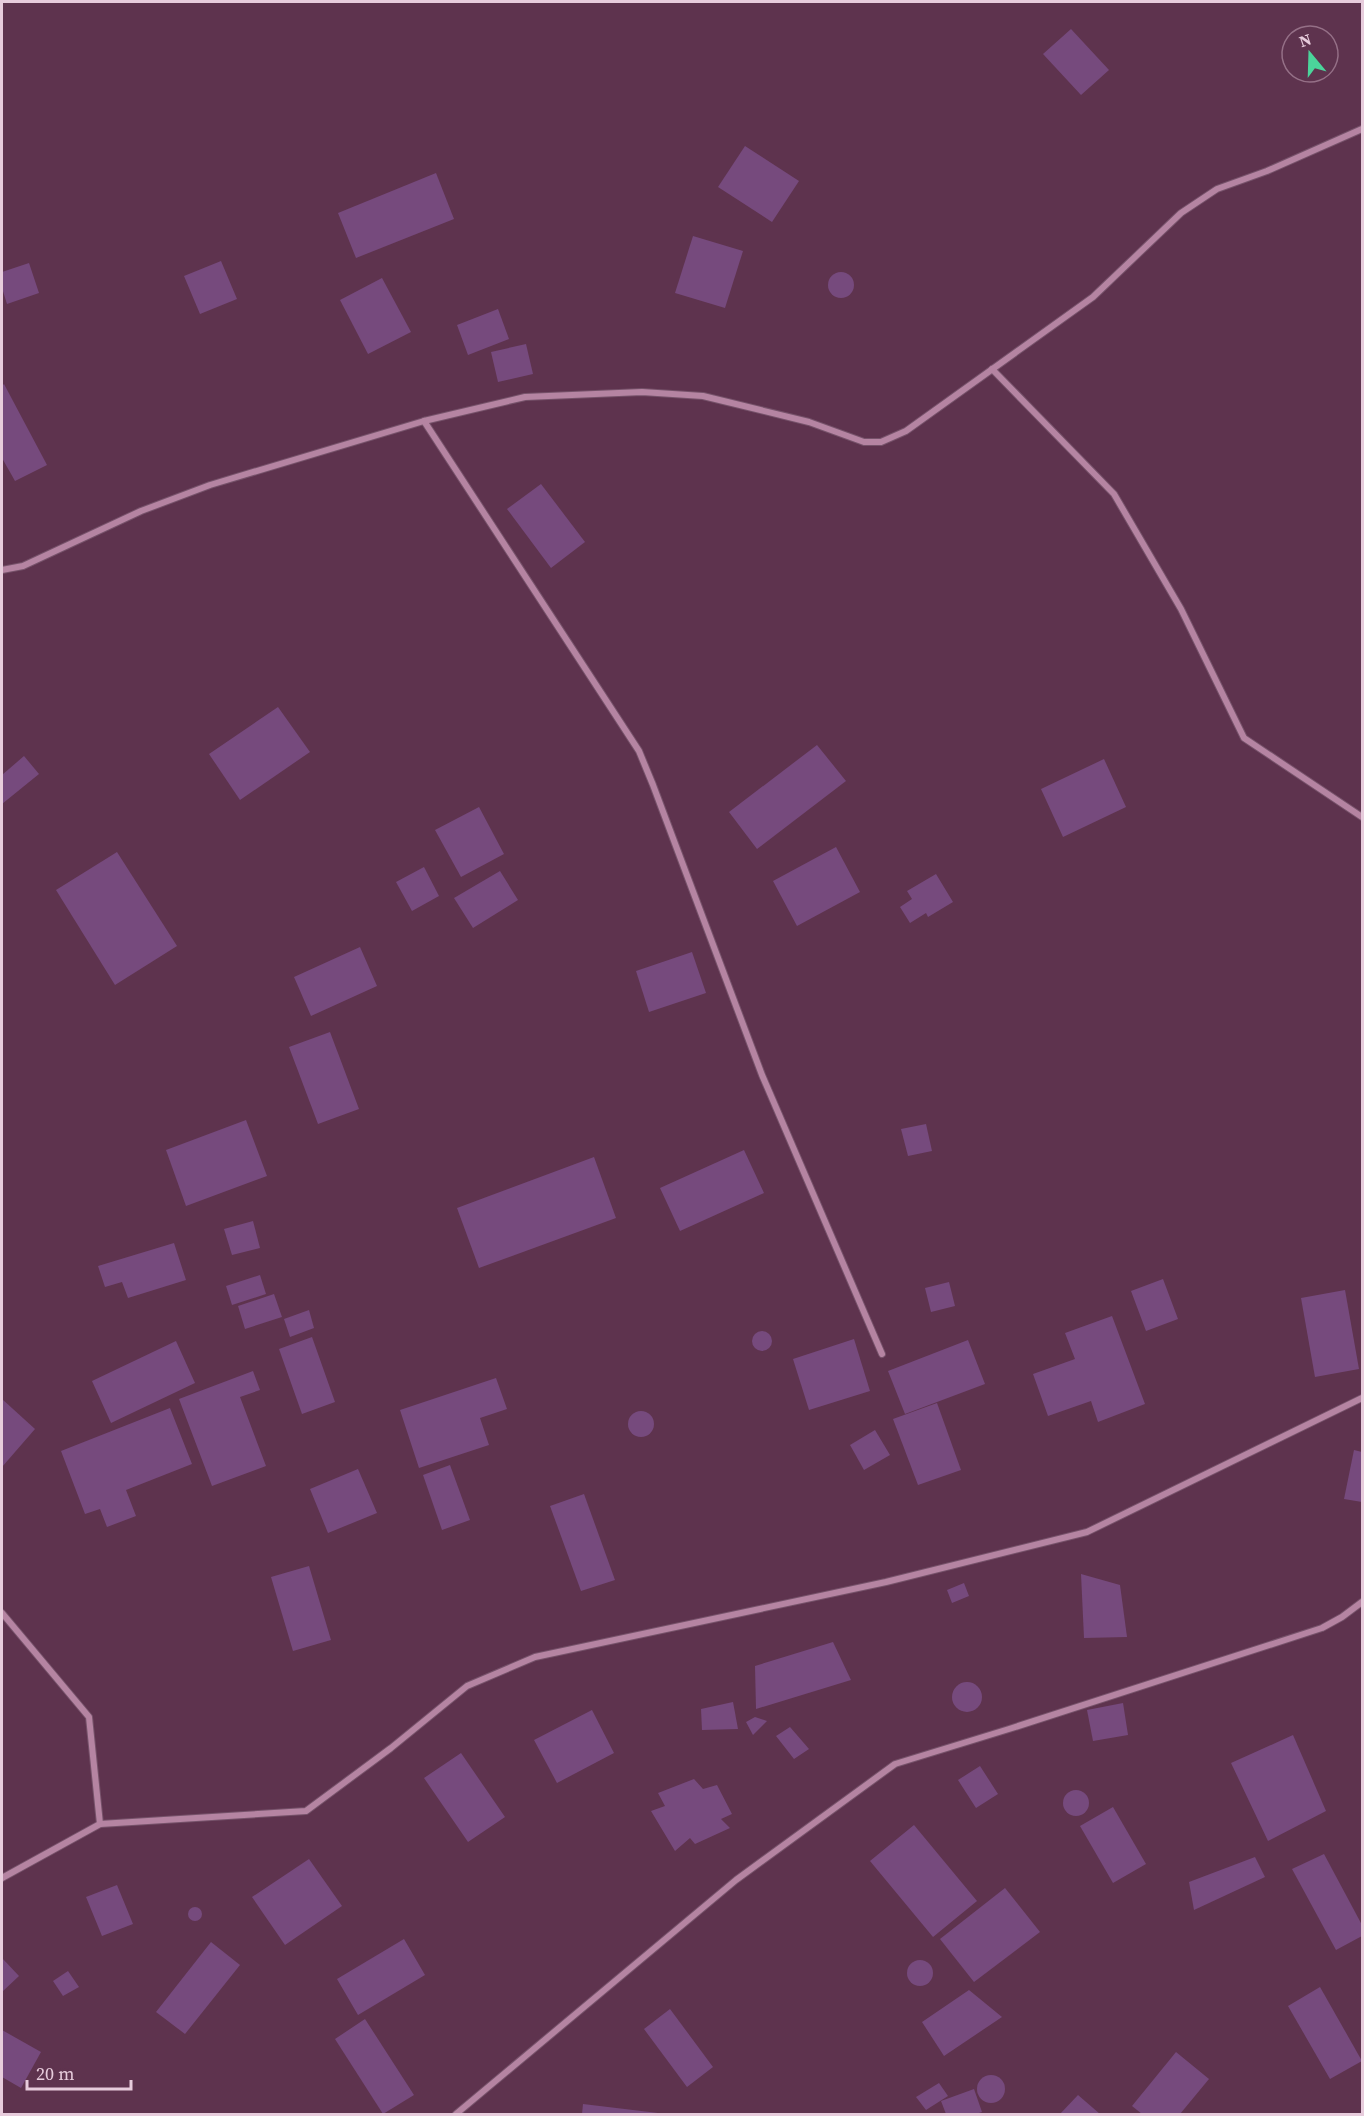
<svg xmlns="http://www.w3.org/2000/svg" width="1364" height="2116" viewBox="0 0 1364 2116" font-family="'Source Serif 4',serif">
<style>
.building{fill:#764a7d}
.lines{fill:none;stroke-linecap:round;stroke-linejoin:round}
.street-casing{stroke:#76526a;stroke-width:8}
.street{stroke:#b584a2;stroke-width:6}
</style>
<rect width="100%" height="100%" fill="#5e334e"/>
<!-- building -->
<g class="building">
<polygon points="1071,29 1109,70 1081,95 1043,54"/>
<polygon points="745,146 799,181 772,222 718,187"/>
<polygon points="436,173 454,219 356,258 338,213"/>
<polygon points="693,236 743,251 725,308 675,293"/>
<polygon points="221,261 237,299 200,314 184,276"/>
<polygon points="29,263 39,293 7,304 2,288 2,272"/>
<circle cx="841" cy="285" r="13"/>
<polygon points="382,278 411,332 368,354 340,300"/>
<polygon points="498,309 509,339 468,355 457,325"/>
<polygon points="526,344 533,374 498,382 491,352"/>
<polygon points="4,384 47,465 15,481 2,458 2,386"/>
<polygon points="541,484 585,542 551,568 507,509"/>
<polygon points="278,707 310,752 240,800 209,754"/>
<polygon points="817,745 846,781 757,849 729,812"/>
<polygon points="24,756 39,774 2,804 2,775"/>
<polygon points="1104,759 1126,807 1063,837 1041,789"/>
<polygon points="479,807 504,854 461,877 435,830"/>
<polygon points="836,847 860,892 797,926 773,881"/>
<polygon points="117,852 177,946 115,985 56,890"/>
<polygon points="424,867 439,896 412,911 396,882"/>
<polygon points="500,871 518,900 473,928 454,898"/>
<polygon points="936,874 953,902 928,917 926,913 910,923 900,907 912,899 907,891"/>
<polygon points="360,947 377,986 311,1016 294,977"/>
<polygon points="692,952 706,993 649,1012 636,971"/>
<polygon points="330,1032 359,1109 318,1124 289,1047"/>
<polygon points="246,1120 267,1176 186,1206 166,1150"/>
<polygon points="926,1124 932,1151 908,1156 901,1129"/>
<polygon points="744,1150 764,1193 680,1231 660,1188"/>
<polygon points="594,1157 616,1218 479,1268 457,1208"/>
<polygon points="253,1221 260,1248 232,1255 224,1229"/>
<polygon points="174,1243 186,1280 128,1298 122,1282 105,1287 98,1266"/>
<polygon points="260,1275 266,1294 232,1305 226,1286"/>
<polygon points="1163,1279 1178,1319 1146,1331 1131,1291"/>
<polygon points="949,1282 955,1306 931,1312 925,1288"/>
<polygon points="1345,1290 1359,1369 1315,1377 1301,1298"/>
<polygon points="274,1294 282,1317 245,1329 238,1306"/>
<polygon points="309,1310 314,1328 290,1337 284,1319"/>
<polygon points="1112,1316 1145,1404 1098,1422 1091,1401 1048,1416 1033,1374 1075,1359 1065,1333"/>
<circle cx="762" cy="1341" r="10"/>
<polygon points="312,1337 335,1402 302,1414 279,1349"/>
<polygon points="854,1339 870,1391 809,1410 793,1359"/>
<polygon points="968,1340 985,1384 905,1414 888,1371"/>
<polygon points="176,1341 195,1383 111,1423 92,1381"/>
<polygon points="253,1371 260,1390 240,1397 266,1466 212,1486 179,1399"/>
<polygon points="496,1378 507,1409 480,1418 489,1445 419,1468 400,1410"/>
<polygon points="2,1399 35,1429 2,1467"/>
<polygon points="937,1403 961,1470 918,1485 893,1419"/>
<polygon points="170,1408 192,1464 126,1490 136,1516 107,1527 100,1509 85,1514 61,1451"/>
<circle cx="641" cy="1424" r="13"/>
<polygon points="875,1430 890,1455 864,1470 850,1445"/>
<polygon points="1354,1450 1362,1452 1362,1502 1344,1499"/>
<polygon points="450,1465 470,1520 442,1530 423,1475"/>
<polygon points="358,1469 377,1513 328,1533 310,1489"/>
<polygon points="584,1494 615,1580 581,1591 550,1506"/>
<polygon points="309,1566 331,1640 293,1651 271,1577"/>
<polygon points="1081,1574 1120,1585 1127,1637 1084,1638"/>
<polygon points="964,1583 969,1596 952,1603 947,1590"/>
<polygon points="833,1642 851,1680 756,1709 755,1666"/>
<circle cx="967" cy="1697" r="15"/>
<polygon points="733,1702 738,1729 702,1730 701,1709"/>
<polygon points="1123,1703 1128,1735 1093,1741 1087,1710"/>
<polygon points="592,1710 614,1753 557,1783 534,1740"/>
<polygon points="755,1717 767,1721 753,1735 746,1722"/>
<polygon points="790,1727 809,1749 794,1759 776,1736"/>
<polygon points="1293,1735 1326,1811 1268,1841 1231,1763"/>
<polygon points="461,1753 505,1817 468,1842 424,1778"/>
<polygon points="980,1766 998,1794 976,1808 958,1780"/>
<polygon points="694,1779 703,1789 717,1785 732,1814 721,1819 730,1828 695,1844 690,1838 675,1851 651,1811 665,1806 658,1793"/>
<circle cx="1076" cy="1803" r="13"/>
<polygon points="1113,1807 1146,1864 1113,1883 1080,1826"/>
<polygon points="914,1825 977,1901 933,1937 870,1861"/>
<polygon points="1324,1854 1362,1925 1362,1936 1336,1950 1292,1869"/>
<polygon points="1255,1857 1265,1877 1194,1910 1189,1882"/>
<polygon points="309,1859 342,1906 285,1945 252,1897"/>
<polygon points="117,1885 133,1924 102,1936 86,1897"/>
<polygon points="1005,1888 1040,1932 974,1982 940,1939"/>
<circle cx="195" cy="1914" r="7"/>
<polygon points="404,1939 425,1975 358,2015 337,1979"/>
<polygon points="211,1942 240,1965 185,2034 156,2012"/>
<polygon points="2,1958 19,1976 2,1992"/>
<circle cx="920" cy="1973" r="13"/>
<polygon points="68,1971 79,1987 63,1996 53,1981"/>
<polygon points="1320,1987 1362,2061 1330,2079 1288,2006"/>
<polygon points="969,1990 1002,2017 944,2056 922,2022"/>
<polygon points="670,2009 713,2067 687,2087 644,2029"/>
<polygon points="365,2019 414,2095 383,2114 335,2039"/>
<polygon points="2,2030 41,2052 21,2088 2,2077"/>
<polygon points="1176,2052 1209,2079 1180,2114 1142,2114 1132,2106"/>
<circle cx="991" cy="2089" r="14"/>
<polygon points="939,2083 948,2096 926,2110 916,2097"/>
<polygon points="974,2089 982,2112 976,2114 946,2114 941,2101"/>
<polygon points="1078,2095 1100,2114 1060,2114"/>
<polygon points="583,2104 658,2113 658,2114 582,2114"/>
</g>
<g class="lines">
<defs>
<g id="street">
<polyline points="992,369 1114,494 1181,609 1244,738 1362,817"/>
<polyline points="424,421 639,751 653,785 762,1075 882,1354"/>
<polyline points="2,570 23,566 141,511 210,485 424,421 525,397 642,392 703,396 809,422 864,442 881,442 906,431 1093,297 1181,213 1217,189 1267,171 1362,129"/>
<polyline points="2,1613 89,1717 100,1824"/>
<polyline points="2,1878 100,1824 306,1811 391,1748 467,1686 535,1657 886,1582 1087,1532 1362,1398"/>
<polyline points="456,2114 736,1880 895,1764 1009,1729 1322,1628 1342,1617 1362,1602"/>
</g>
</defs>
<!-- street casing -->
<use href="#street" class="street-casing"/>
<!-- street -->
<use href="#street" class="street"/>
</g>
<!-- border -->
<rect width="1364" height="2116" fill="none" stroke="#e7ccdc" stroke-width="6"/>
<!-- north arrow -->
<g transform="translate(1310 54) rotate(341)"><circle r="28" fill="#5e334e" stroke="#957087" stroke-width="1.5"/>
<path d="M0-4.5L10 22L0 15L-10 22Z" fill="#4bd49b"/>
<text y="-9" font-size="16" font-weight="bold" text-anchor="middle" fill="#e7ccdc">N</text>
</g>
<!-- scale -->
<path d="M27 2080v9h104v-9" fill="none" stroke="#e7ccdc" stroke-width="3"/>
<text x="36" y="2080" font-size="18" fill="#e7ccdc" stroke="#5e334e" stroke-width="4.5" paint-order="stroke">20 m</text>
</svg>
